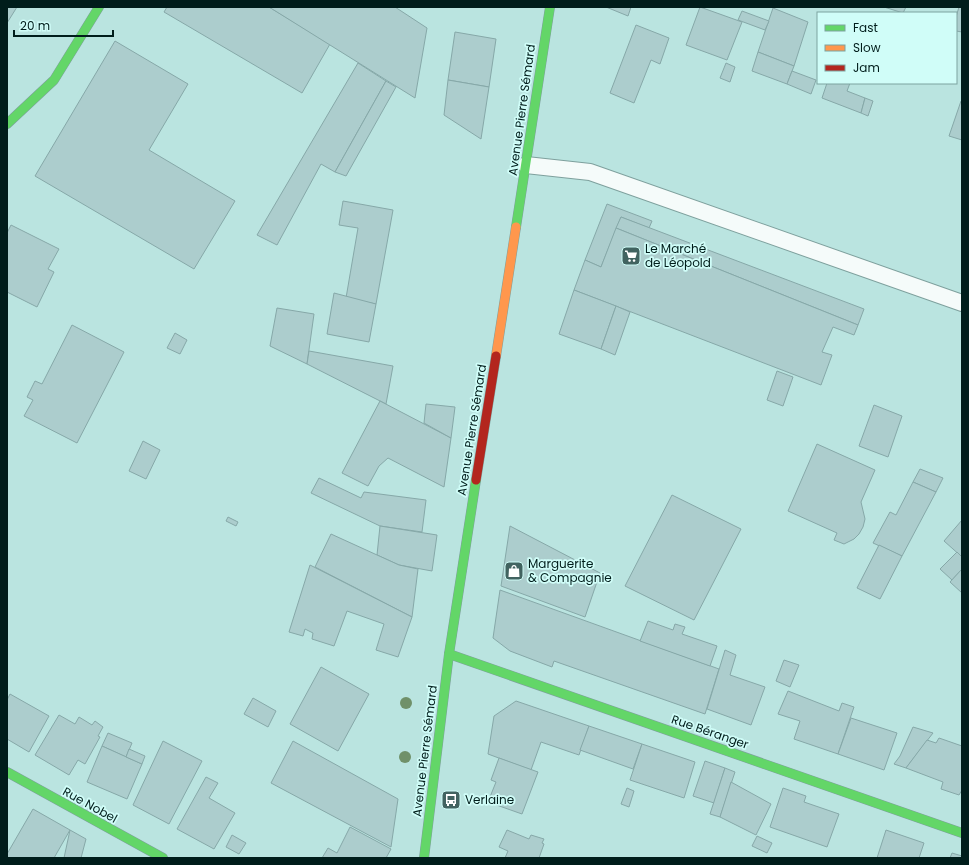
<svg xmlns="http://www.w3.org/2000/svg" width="969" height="865" viewBox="0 0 969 865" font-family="Poppins,sans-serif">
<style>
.building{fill:#accdcd;stroke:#86a8a8}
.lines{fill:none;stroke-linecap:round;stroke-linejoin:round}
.lane-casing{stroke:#7ea09d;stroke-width:18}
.fast-casing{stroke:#7ea09d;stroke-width:10}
.slow-casing{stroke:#7ea09d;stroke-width:10}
.jam-casing{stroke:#7ea09d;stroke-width:10}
.lane{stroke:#f5fbfa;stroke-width:16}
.fast{stroke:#63d668;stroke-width:9}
.slow{stroke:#ff974d;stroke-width:9}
.jam{stroke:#b3261e;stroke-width:9}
.tree{fill:#709069}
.labels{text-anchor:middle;stroke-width:3.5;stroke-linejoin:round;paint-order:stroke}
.street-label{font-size:12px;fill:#001d1b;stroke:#d0fdf8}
.poi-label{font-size:12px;fill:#001d1b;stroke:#d0fdf8;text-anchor:start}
</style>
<rect width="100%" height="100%" fill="#bae4e0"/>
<!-- building -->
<g class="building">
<polygon points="7,7 17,7 7,23"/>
<polygon points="167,7 269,7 330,44 302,93 164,12"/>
<polygon points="269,7 395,7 427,28 415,98"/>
<polygon points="606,7 631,7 628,16"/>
<polygon points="700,7 742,22 727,60 686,45"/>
<polygon points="884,7 906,7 903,13"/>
<polygon points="959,7 962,7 962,32 956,31 956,17"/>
<polygon points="773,8 808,22 794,66 758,52"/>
<polygon points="742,11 769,21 765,30 738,20"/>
<polygon points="636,25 669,38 660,64 651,60 634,103 610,93"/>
<polygon points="455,32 496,39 489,87 448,80"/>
<polygon points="115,41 188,84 149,150 235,201 194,269 35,176"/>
<polygon points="758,52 794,66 787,84 752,71"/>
<polygon points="358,63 386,81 335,172 321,164 277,245 257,235"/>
<polygon points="726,63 735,67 730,82 720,78"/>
<polygon points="792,71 816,80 811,94 787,84"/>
<polygon points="448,80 489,87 481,139 444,115"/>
<polygon points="386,81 396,87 346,176 335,172"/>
<polygon points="827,83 850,83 847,91 865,98 861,113 822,98"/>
<polygon points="865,98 873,101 868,116 861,113"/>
<polygon points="961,101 962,101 962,140 949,136"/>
<polygon points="343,201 393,210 376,304 346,298 358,228 339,225"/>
<polygon points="607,204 652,221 649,228 621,217 601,267 585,260"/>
<polygon points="621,217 864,309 858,325 616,228"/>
<polygon points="11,225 59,249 48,269 54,272 37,307 7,292 7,233"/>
<polygon points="616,228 858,325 854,335 833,327 822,352 832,355 821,385 574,290 585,260 601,267"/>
<polygon points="574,290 616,306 601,349 559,334"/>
<polygon points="334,293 376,304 369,342 327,334"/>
<polygon points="616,306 630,312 615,355 601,349"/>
<polygon points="277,308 314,314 307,364 270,346"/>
<polygon points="72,325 124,352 77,443 24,416 33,400 27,397 35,381 42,384"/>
<polygon points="175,333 187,340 180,354 167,348"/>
<polygon points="309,351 393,366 386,404 307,364"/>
<polygon points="777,371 793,377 783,406 767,400"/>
<polygon points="380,401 451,438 444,487 388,458 379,466 368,486 342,473"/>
<polygon points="426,404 455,407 451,438 424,423"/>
<polygon points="874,405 902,416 888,457 859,446"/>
<polygon points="143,441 160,450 146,479 129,471"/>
<polygon points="817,444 875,470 861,502 865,519 863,527 859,534 854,539 844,544 834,540 837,533 788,511"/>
<polygon points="920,469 943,478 936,492 913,482"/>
<polygon points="319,478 361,498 364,492 426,500 422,532 380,526 311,493"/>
<polygon points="913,482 936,492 902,556 873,543 890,512 896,515"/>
<polygon points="672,495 741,529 694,620 625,586"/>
<polygon points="228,517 238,522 236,526 226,521"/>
<polygon points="962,520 962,557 944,541"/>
<polygon points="380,526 437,535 432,571 399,565 377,555"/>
<polygon points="510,526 600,573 585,617 501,586"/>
<polygon points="331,534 399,565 418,569 412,617 315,567"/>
<polygon points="879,545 902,556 880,599 857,588"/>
<polygon points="957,552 962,557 962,569 952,580 940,569"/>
<polygon points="310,565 412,617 398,657 376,650 384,624 347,611 334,646 312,639 313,633 305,629 303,636 289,632"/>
<polygon points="962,569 962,593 950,582"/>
<polygon points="500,590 719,669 705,714 554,661 552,667 510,651 493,638"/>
<polygon points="648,621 673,630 675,624 685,627 682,634 717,646 710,666 640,641"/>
<polygon points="725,650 736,655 730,675 765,687 751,725 707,709"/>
<polygon points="784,660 799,665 790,687 776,681"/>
<polygon points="321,667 369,694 338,751 290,724"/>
<polygon points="788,691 839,711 842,703 854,707 838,754 794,739 800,721 778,714"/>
<polygon points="10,694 49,716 29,752 7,739 7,700"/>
<polygon points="253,698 276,711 268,727 244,714"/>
<polygon points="516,701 589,726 579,755 541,742 531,770 488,754 494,716"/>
<polygon points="59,715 75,724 79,717 92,725 95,721 103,727 98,736 100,737 85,764 78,760 69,775 35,755"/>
<polygon points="851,718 897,733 884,770 838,754"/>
<polygon points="589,726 642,744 633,769 580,750"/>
<polygon points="913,727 933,733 906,768 894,764 900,756"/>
<polygon points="108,733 132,743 126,757 102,746"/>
<polygon points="939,738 962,746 962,790 959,795 941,789 943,782 906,768 927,740 936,743"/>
<polygon points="163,741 202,761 169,824 133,805"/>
<polygon points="293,741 398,799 391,847 271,783"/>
<polygon points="642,744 695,762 684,798 630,780"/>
<polygon points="102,746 142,764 127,799 87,782"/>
<polygon points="129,749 145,756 142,764 126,757"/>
<polygon points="499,758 538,772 522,814 488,802 496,782 491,780"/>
<polygon points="705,761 725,768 714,803 693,796"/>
<polygon points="725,768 735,772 720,817 710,814"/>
<polygon points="206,777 218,783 209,798 235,813 214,849 177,829"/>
<polygon points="731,782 771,804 756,835 720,817"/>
<polygon points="627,788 634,791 629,807 621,804"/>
<polygon points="783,788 806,796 804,802 839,814 827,847 770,827"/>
<polygon points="33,809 70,830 54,858 7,858 7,854"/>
<polygon points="350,827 391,849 386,858 322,858 328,848 337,853"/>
<polygon points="70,830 86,839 81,858 64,858"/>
<polygon points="507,830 529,839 531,835 544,839 542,843 544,844 539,858 505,858 508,851 499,847"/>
<polygon points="886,830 924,843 919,858 877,858"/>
<polygon points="232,835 246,843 239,854 226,847"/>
<polygon points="757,836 772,843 767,853 752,846"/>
<polygon points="952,853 962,856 962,858 950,858"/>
</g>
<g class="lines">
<defs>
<polyline id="lane" points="526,165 590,172 962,303"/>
<g id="fast">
<polyline points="7,124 54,80 99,7"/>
<polyline points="516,227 550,7"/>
<polyline points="449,654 962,833"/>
<polyline points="7,772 163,858"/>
<polyline points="424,858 449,654 476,480"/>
</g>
<polyline id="slow" points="496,356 516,227"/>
<polyline id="jam" points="476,480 496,356"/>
</defs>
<!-- lane casing -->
<use href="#lane" class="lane-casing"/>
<!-- fast casing -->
<use href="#fast" class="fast-casing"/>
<!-- slow casing -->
<use href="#slow" class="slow-casing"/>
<!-- jam casing -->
<use href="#jam" class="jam-casing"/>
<!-- lane -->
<use href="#lane" class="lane"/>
<!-- fast -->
<use href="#fast" class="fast"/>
<!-- slow -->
<use href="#slow" class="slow"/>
<!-- jam -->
<use href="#jam" class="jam"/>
</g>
<!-- trees -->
<g class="tree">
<circle cx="406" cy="703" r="6"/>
<circle cx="405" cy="757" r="6"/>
</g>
<!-- icons -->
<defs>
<symbol id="supermarket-square" viewBox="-11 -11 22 22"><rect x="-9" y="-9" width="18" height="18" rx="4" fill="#416360" stroke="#d0fdf8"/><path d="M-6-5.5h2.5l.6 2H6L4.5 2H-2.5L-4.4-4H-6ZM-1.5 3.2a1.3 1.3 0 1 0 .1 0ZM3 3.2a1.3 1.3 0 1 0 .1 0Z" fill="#fff"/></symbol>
<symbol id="shop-square" viewBox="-11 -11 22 22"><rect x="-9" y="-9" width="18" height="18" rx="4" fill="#416360" stroke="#d0fdf8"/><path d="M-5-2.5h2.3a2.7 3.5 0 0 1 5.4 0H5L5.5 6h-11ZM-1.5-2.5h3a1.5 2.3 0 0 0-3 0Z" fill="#fff"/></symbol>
<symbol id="bus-square" viewBox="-11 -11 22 22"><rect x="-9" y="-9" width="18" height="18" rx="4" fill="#416360" stroke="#d0fdf8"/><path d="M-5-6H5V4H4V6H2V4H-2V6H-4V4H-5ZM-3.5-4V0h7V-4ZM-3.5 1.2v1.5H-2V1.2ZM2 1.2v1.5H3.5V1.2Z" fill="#fff"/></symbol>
</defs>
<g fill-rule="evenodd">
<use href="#supermarket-square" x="620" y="245" width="22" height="22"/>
<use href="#shop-square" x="503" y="560" width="22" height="22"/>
<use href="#bus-square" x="440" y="789" width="22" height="22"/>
</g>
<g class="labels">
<!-- street labels -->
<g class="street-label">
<text transform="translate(522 110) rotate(-82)" y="4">Avenue Pierre Sémard</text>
<text transform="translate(472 430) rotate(-81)" y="4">Avenue Pierre Sémard</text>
<text transform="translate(710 732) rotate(19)" y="4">Rue Béranger</text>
<text transform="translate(425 751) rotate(-83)" y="4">Avenue Pierre Sémard</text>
<text transform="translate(90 805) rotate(29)" y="4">Rue Nobel</text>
</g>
<!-- poi labels -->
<g class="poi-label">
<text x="645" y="253">Le Marché<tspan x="645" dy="14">de Léopold</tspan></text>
<text x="528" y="568">Marguerite<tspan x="528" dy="14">&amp; Compagnie</tspan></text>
<text x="465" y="804">Verlaine</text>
</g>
</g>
<!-- border -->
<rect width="969" height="865" fill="none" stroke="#001d1b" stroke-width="16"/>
<!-- legend -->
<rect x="817" y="12" width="140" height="72" fill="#d0fdf8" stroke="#7da3a0"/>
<rect x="825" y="25" width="20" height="6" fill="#63d668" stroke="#7da3a0"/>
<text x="853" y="32" font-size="12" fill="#001d1b">Fast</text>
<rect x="825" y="45" width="20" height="6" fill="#ff974d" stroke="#7da3a0"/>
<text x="853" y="52" font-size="12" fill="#001d1b">Slow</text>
<rect x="825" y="65" width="20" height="6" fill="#b3261e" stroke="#7da3a0"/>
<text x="853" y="72" font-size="12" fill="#001d1b">Jam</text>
<!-- scale -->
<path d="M14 30v6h99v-6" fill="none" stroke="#001d1b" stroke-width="2"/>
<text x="20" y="30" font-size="12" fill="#001d1b" stroke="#d0fdf8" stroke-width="3" paint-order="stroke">20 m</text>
</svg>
